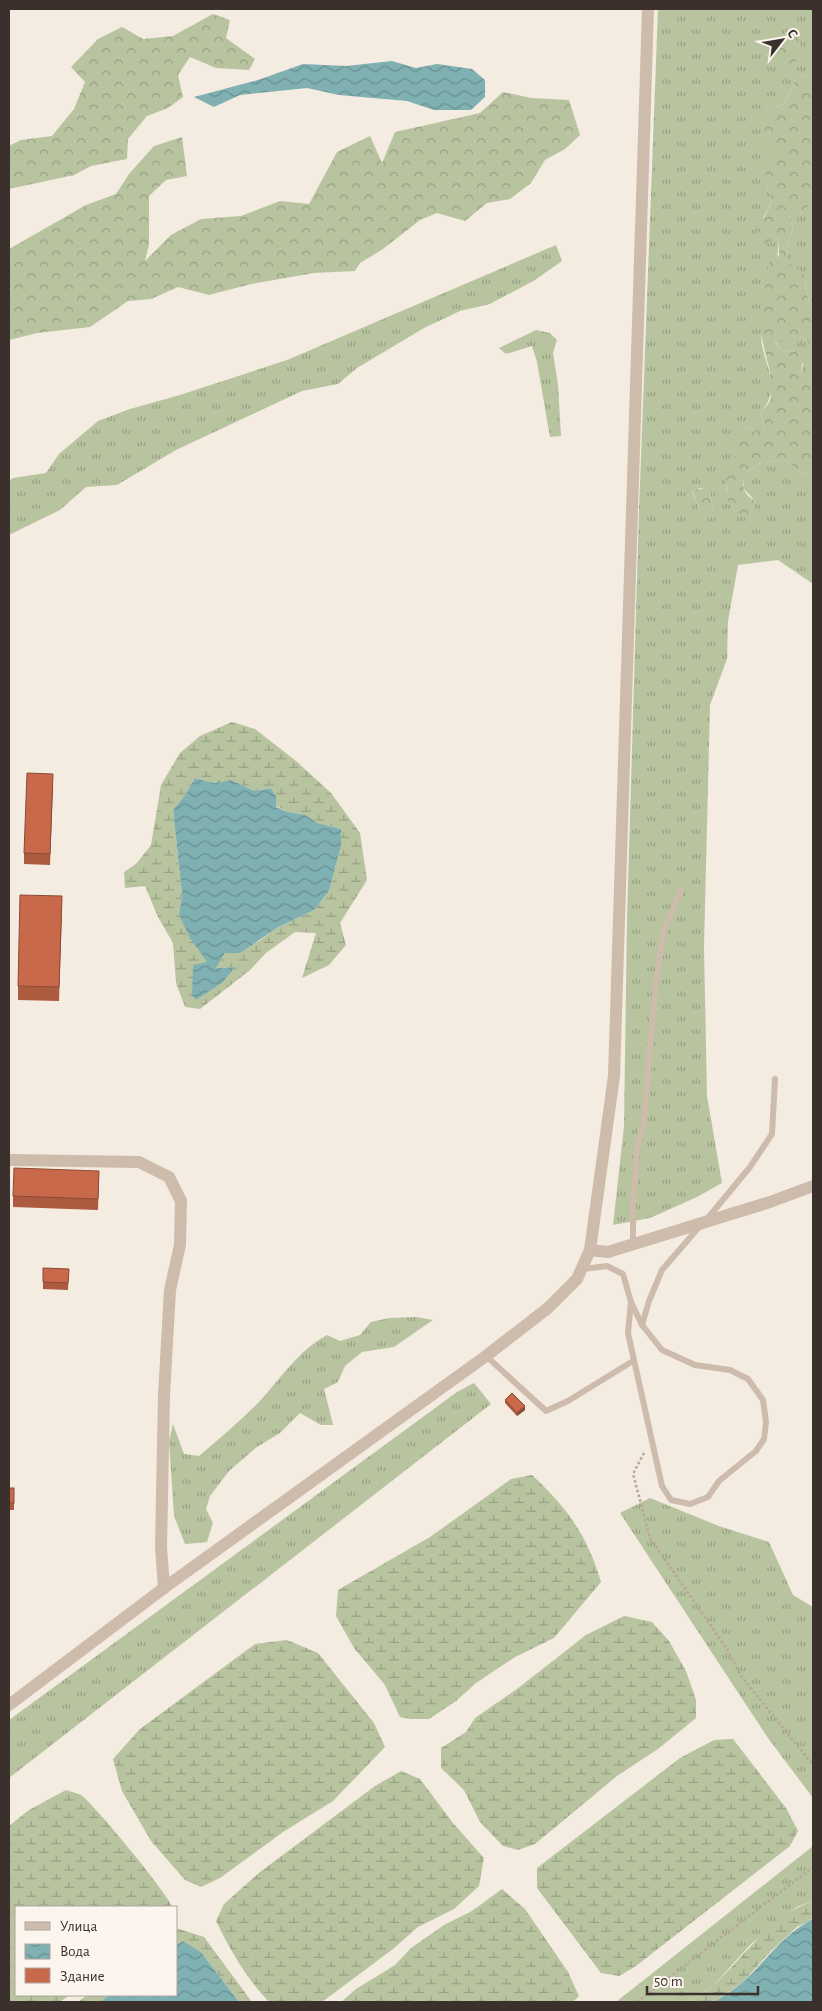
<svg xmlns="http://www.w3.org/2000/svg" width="822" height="2011" viewBox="0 0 822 2011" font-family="'Alegreya Sans',sans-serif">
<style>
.grass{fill:url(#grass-tufts);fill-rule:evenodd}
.forest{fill:url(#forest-crowns)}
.wetland{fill:url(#wetland-marsh);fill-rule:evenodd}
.water{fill:url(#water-waves)}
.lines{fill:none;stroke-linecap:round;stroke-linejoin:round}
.path{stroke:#b9a596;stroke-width:2.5;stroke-dasharray:2.5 2.5;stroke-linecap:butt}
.lane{stroke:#cdbbac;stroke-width:6}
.street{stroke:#cdbbac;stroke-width:12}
.wall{fill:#ac5a40}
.shaded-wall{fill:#8c4a34}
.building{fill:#c8694b;stroke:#8c4a34}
</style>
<defs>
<pattern id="grass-tufts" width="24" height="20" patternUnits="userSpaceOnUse" patternTransform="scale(1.25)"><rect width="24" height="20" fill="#b8c4a0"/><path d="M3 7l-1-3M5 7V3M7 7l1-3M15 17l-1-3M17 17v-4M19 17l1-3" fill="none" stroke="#97a083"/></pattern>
<pattern id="forest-crowns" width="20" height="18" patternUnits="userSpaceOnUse" patternTransform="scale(1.25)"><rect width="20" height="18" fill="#b8c4a0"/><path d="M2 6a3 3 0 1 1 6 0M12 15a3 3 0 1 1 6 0" fill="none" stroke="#97a083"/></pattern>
<pattern id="wetland-marsh" width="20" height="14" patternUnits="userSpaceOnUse" patternTransform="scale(1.25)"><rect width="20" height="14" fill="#b8c4a0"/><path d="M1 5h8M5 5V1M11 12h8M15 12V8" fill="none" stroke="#97a083"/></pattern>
<pattern id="water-waves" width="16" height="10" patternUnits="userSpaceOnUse" patternTransform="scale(1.25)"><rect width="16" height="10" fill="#7fb0b2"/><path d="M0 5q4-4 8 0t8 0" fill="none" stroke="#699091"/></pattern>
</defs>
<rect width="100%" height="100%" fill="#f4ebe1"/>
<!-- grass -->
<g class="grass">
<path d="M658,9H813V72L795,81L784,104L766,111L780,147L765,182L772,202L763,218L779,234C779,259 773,282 767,306C765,316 760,327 761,337C763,365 784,387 760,413L765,425L761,432L742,427C740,436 739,446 736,455C727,480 720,488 735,512L755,501L744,489V475L758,464L784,459L800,472L813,476V584L778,560L738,565L728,621L727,659L710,705L704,946L707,1096L722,1183L697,1197L650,1218L613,1225L624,1126L627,920L639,510ZM781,39L774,63L766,54V44ZM700,488L707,489L712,488L710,496L714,511L700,512L692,491Z"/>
<polygon points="813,203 813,304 809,303 804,274 786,262 787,248 793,228 789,216 796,216"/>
<polygon points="556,245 562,261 535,280 490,304 460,311 424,328 357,368 338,384 302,391 176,450 117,485 86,487 60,510 9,535 9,481 13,478 46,473 59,454 98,421 130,409 180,395 287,360"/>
<polygon points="536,330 550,333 557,340 553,353 558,385 561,436 550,437 537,362 532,346 506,354 499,348"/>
<polygon points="803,336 813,350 813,376 808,380 801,374 803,364 795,350 782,352 775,341"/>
<path d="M416,1317L433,1320L394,1347L362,1352L345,1366L338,1382L324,1389L333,1425H321L300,1413L280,1433L257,1447L229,1471L210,1496L206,1509L213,1523L207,1542L185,1544L174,1516L169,1441L173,1424L184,1454L199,1456C219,1439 240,1421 259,1402C281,1378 298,1351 327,1335L340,1341L360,1335L371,1322L389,1318Z"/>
<polygon points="474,1383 491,1404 9,1778 9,1720 457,1392"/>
<polygon points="650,1498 719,1526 769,1542 793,1595 813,1607 813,1798 768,1738 620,1513"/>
<polygon points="813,1846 813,1901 797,1907 750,1945 713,1986 688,2002 616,2002"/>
</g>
<!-- forest -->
<g class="forest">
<polygon points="213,14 230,20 226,38 255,59 249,70 216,68 190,57 178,75 183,97 168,108 147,116 128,139 127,159 91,166 74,175 9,189 9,146 21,140 52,136 74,109 85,82 71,67 98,39 122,27 143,39 173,36"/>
<polygon points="786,32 800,39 801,46 796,62 787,69 774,63 766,54 766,44 774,39 781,39"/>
<path d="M813,72V203L796,216H789L793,228L787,248L786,261L804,274L809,303L813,304V350L803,336L775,342L782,352L796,350L803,351L801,374L808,380L813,376V476L800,472L784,459L758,464L744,475C744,479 743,485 744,489C750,505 762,493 750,518L735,512L727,499L726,478L736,454L732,438L742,427L761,432L765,425L760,413L768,404L771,398L770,372L761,335L760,296L770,261L779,256V235L757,250L755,235L772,202L765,182L766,164L779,148L762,144L761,121L766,111L784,104L795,81Z"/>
<polygon points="503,92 531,98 569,100 580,135 565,149 545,160 531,183 510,199 487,203 465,221 437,213 420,220 383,249 360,263 355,271 314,273 251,284 209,295 178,287 151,299 128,301 90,327 37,333 9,340 9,249 86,205 116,194 129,174 154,146 182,137 187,176 166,180 149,196 149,245 145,261 171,235 201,219 241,216 280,201 309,204 337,152 370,136 382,163 395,132 480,113"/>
<polygon points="713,487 710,496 714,511 710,520 700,512 692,490"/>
</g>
<!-- wetland -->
<g class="wetland">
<path d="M232,722L255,729L296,761L331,793L360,833L367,880L340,923L346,945L329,965L302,978L316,933L295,932L266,953L249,971L200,1009L185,1007L176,983L173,943L158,917L145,886L125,888L124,872L136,864L151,845L161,785L180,753L200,736ZM195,778L214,783L231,780L255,791L271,788L276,796V806L288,812L306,815L317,823L341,829V846L329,891L314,910L277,928L259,941L225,953L216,968L234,967L192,995L208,963L179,915L182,894L173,810L185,795Z"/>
<path d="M532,1475C568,1509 587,1535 601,1582L554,1638L515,1657L476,1683L456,1701L429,1719H410L400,1717L385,1685L354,1648L336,1616L338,1590L430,1537L511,1479Z"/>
<polygon points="624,1616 652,1622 669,1641 686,1671 696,1700 696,1718 658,1749 617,1776 535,1844 518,1850 503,1846 480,1822 464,1790 441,1768 441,1748 466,1732 475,1718 517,1689 586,1635"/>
<polygon points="287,1640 318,1653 374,1723 385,1747 333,1801 283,1832 220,1878 201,1887 185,1880 151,1841 122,1791 113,1759 140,1729 255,1644"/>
<polygon points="733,1739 786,1808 798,1831 790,1846 636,1966 619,1976 601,1973 537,1888 537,1868 680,1758 714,1740"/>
<path d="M401,1771L420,1779L453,1823L484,1858L479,1886L454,1909L418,1927L393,1949L322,2002H269C247,1979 230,1950 216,1921L224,1904L260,1872L375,1786Z"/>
<path d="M66,1790C71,1792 77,1793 81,1795C94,1804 169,1895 172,1907H16V1995H70L60,2002H9V1826L29,1810Z"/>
<polygon points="502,1889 525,1909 568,1972 579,1996 573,2002 341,2002 356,1989 395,1965 411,1948 444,1925 472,1911"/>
<path d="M813,1901V1919L797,1927L770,1952L743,1982L714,2002H688C696,1997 706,1991 714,1985C745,1955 771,1916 813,1901Z"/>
<polygon points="176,1928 204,1937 252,2002 239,2002 201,1952 183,1941 176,1945"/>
<polygon points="87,1995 108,1995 101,2002 78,2002"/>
</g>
<!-- water -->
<g class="water">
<polygon points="392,61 416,68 437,64 472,69 485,80 485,97 471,110 434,110 407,101 339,95 307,88 240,95 214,107 194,97 258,80 303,64 346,66"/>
<polygon points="195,778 214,783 231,780 255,791 271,788 276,796 276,807 288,812 306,815 317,823 341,829 341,846 329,891 314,910 277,928 240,953 225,953 216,968 235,967 222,983 196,1000 192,995 193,965 207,962 190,938 179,915 182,894 173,810 185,795"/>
<path d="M813,1919V2002H714C724,1996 734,1989 743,1982C768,1959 782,1935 813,1919Z"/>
<polygon points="183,1941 201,1952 239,2002 101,2002 108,1995 176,1995 176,1945"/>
</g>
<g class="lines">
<!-- path -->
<g class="path">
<polyline points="644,1453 633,1474 650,1538 727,1649 741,1676 813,1765"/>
<polyline points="637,2002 813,1867"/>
</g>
<!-- lane -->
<g class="lane">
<polyline points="707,1219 750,1167 772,1134 775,1079"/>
<polyline points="633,1244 633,1205 637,1148 644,1123 655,989 664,929 681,891"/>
<polyline points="583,1269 607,1266 623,1274 631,1302 628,1333 662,1486 671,1500 690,1504 708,1497 719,1481 756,1451 764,1439 766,1422 763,1400 748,1379 730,1370 695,1365 662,1350 642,1325 631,1302"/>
<polyline points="642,1325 649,1301 662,1270 700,1226"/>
<polyline points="486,1356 546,1411 568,1401 633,1361"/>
</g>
<!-- street -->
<g class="street">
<polyline points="9,1160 139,1162 169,1177 181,1201 180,1245 170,1290 164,1395 161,1547 164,1588"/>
<polyline points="590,1250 608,1252 770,1202 813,1186"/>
<polyline points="9,1705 164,1588 486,1356 548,1308 577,1279 590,1250 614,1076 648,9"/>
</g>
</g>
<!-- wall -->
<g class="wall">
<polygon points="53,784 50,865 24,864 24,853"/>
<polygon points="62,909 59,1001 18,1000 18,986"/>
<polygon points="99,1171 98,1210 13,1207 13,1196"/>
<polygon points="43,1268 69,1269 68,1290 43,1289"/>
<polygon points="505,1400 525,1410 517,1416 505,1403"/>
<rect x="9" y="1488" width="5" height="22"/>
</g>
<!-- shaded-wall -->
<polygon class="shaded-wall" points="525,1406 525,1410 517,1416 517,1413"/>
<!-- building -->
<g class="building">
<polygon points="27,773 53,774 50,854 24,853"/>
<polygon points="20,895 62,896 59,987 18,986"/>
<polygon points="14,1168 99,1171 98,1199 13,1196"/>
<polygon points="43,1268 69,1269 68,1283 43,1282"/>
<polygon points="512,1393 525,1406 517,1413 505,1400"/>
<rect x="9" y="1488" width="5" height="15"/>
</g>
<!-- border -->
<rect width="822" height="2011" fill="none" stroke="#3b302b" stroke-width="20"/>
<!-- legend -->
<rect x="15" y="1906" width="162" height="90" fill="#fbf5ee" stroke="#aea6a0"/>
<rect x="25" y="1922" width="25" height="8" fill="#cdbbac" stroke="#aea6a0"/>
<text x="60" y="1931" font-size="15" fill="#3b302b">Улица</text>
<rect x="25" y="1944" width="25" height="15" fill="url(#water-waves)" stroke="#aea6a0"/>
<text x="60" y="1956" font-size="15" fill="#3b302b">Вода</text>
<rect x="25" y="1968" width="25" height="15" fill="#c8694b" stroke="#aea6a0"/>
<text x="60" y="1981" font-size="15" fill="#3b302b">Здание</text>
<!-- north arrow -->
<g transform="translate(782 40) rotate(59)" stroke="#fbf5ee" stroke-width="4" paint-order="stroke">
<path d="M0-4L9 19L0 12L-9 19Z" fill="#3b302b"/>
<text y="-8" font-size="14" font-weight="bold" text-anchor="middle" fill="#3b302b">С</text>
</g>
<!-- scale -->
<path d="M647 1986v8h111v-8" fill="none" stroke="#3b302b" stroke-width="2.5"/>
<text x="654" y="1986" font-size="15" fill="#3b302b" stroke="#fbf5ee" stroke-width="4" paint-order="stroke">50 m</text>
</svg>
